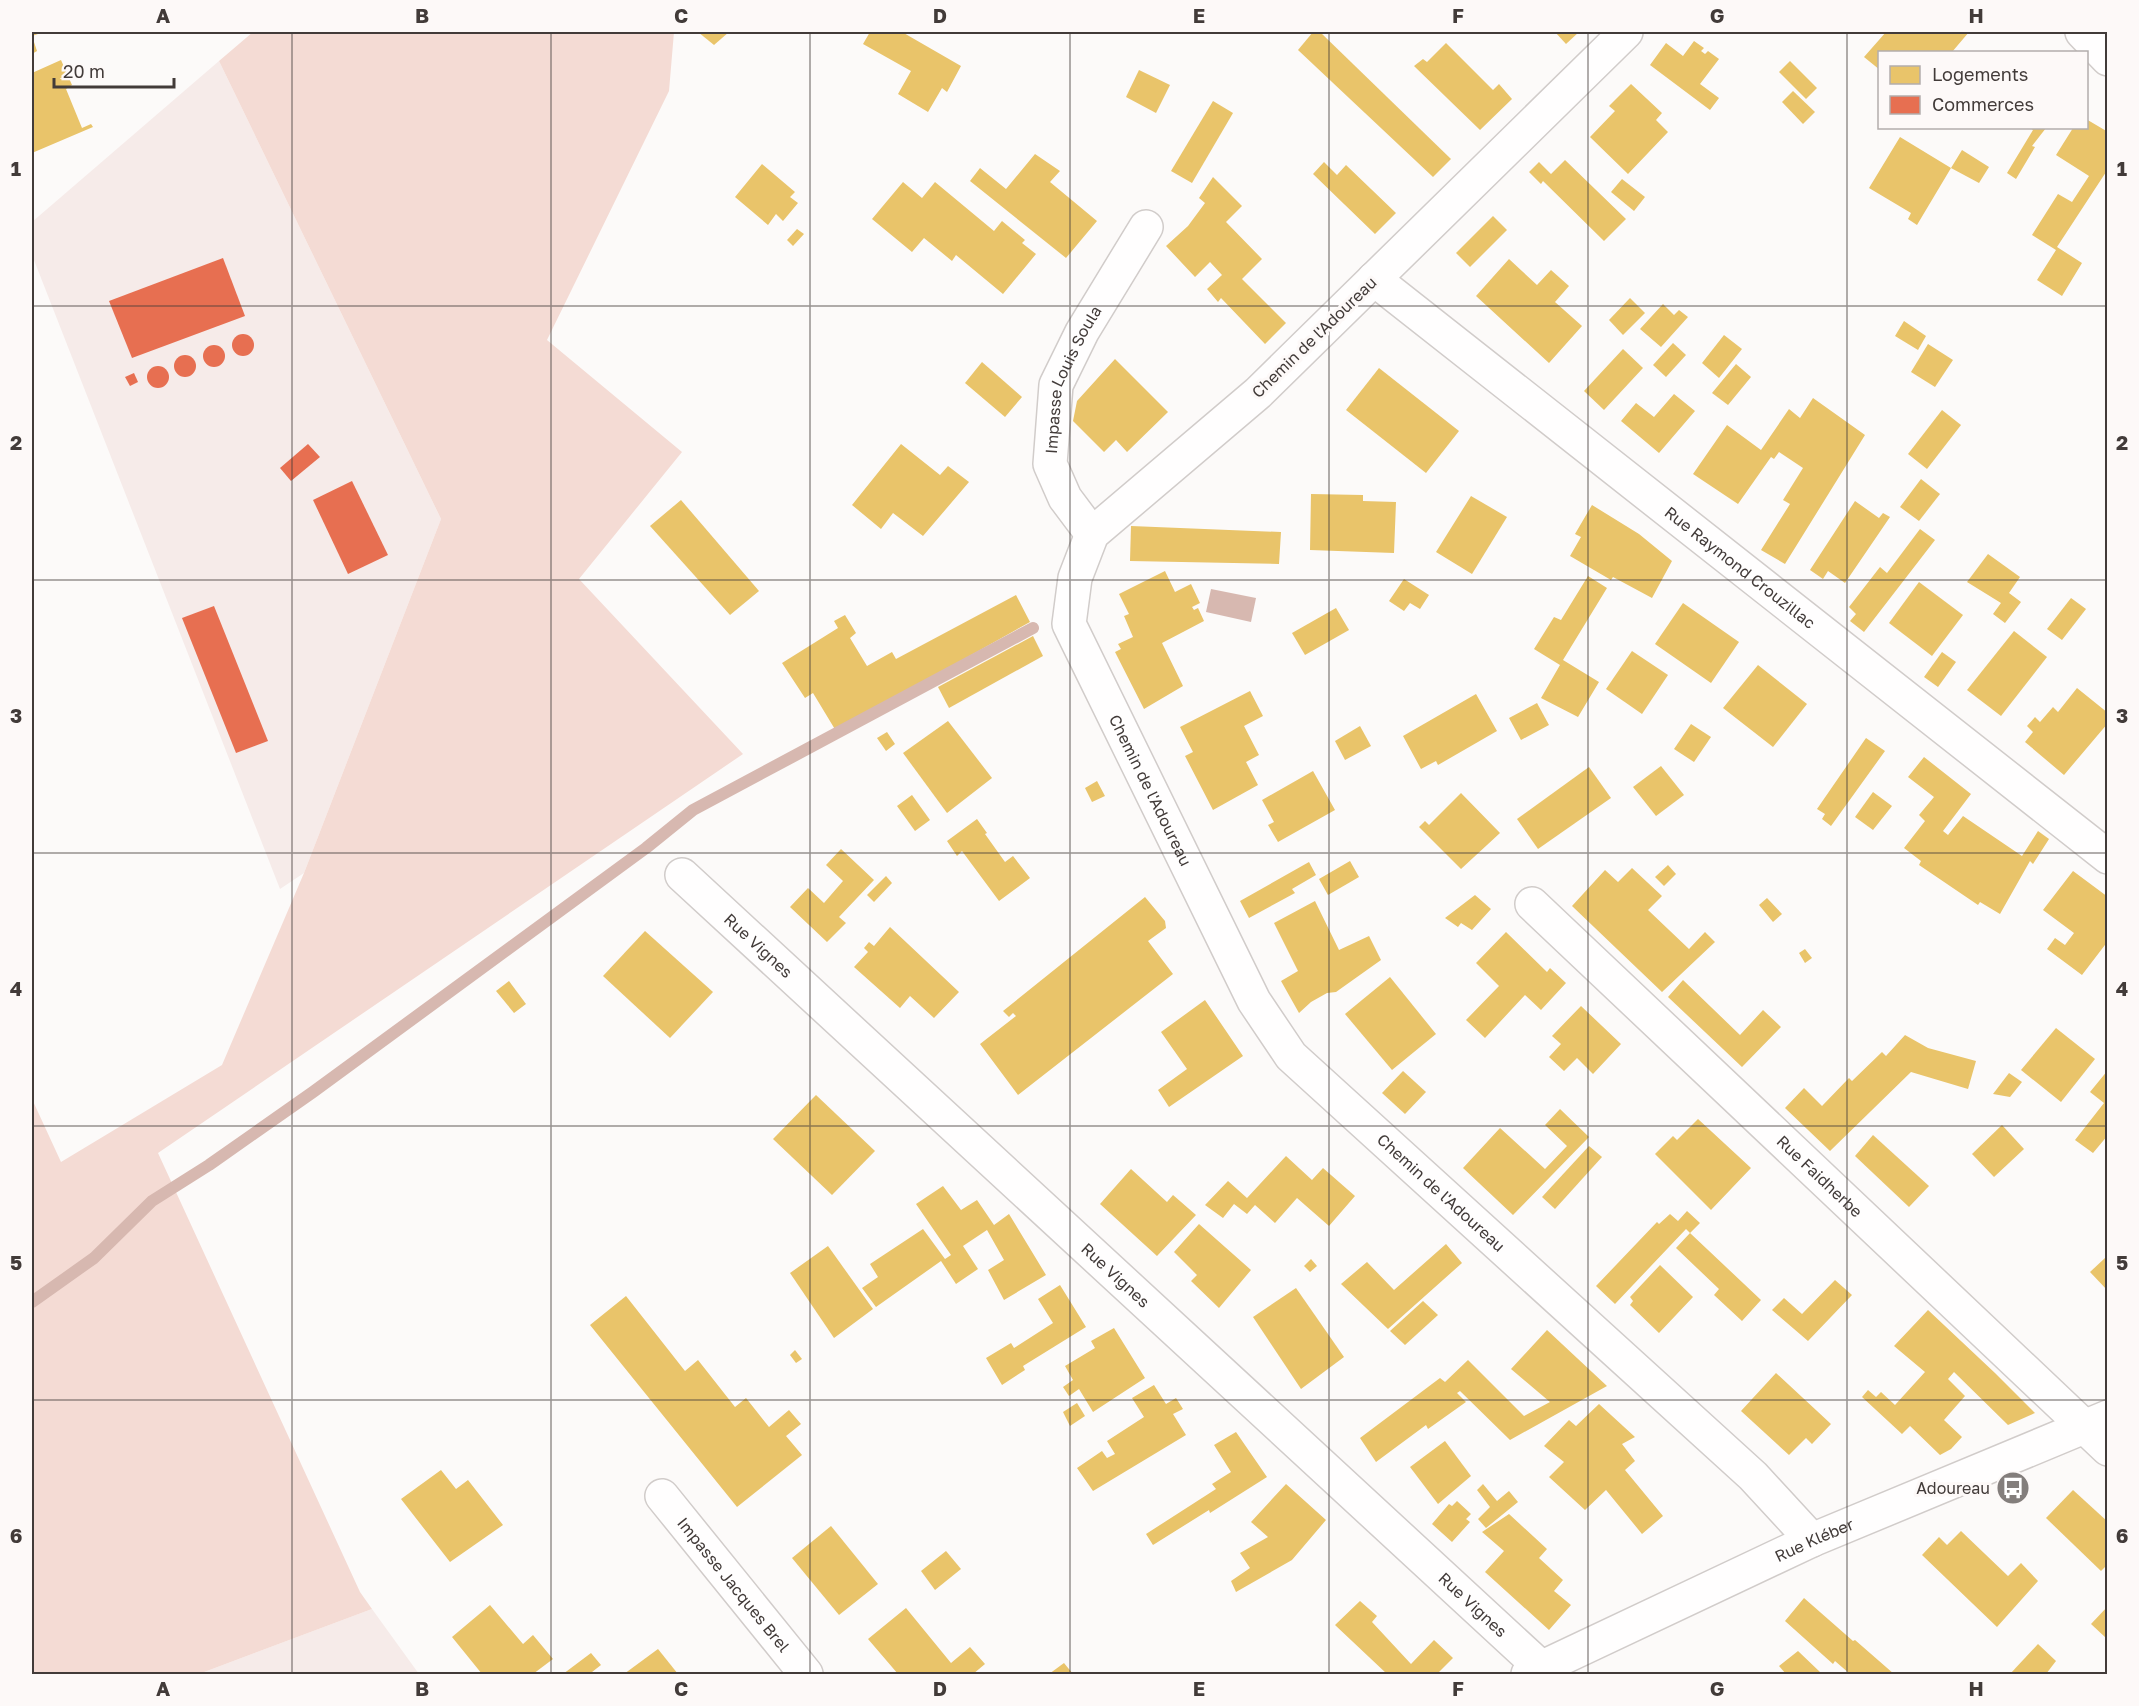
<svg xmlns="http://www.w3.org/2000/svg" width="2139" height="1706" viewBox="0 0 2139 1706" font-family="'Golos Text',sans-serif">
<style>
.built{fill:#f6ebe9}
.green{fill:#f4dbd4}
.water{fill:#d7b8b0}
.homes{fill:#e9c46a}
.shops{fill:#e76f51}
.lines{fill:none;stroke-linecap:round;stroke-linejoin:round}
.stream{stroke:#d7b8b0;stroke-width:12}
.minor-casing{stroke:#d1ccca;stroke-width:36}
.minor{stroke:#fffefe;stroke-width:33}
.grid{fill:none;stroke:#423b39;stroke-width:1.5;stroke-opacity:0.55}
.labels{text-anchor:middle;stroke-width:6;stroke-linejoin:round;paint-order:stroke}
.street-label{font-size:16px;fill:#423b39;stroke:#fdf9f8}
.poi-label{font-size:16px;fill:#423b39;stroke:#fdf9f8;text-anchor:end}
.neatline{fill:none;stroke:#423b39;stroke-width:2}
.grid-label{font-size:20px;text-anchor:middle;font-weight:bold;fill:#423b39}
</style>
<rect width="100%" height="100%" fill="#fcfaf9"/>
<!-- built -->
<g class="built">
<polygon points="219,61 441,519 304,873 280,889 32,255 32,222"/>
<polygon points="372,1609 419,1674 199,1674"/>
</g>
<!-- green -->
<polygon class="green" points="253,32 674,32 669,91 547,340 682,452 579,579 743,754 158,1153 360,1592 372,1609 199,1674 32,1674 32,1099 61,1162 222,1065 304,873 441,519 219,61"/>
<!-- water -->
<polygon class="water" points="1211,589 1256,598 1251,622 1206,612"/>
<!-- homes -->
<g class="homes">
<polygon points="32,32 44,32 32,36 37,51 32,54"/>
<polygon points="698,32 729,32 714,45"/>
<polygon points="870,32 902,32 961,66 947,92 942,88 928,112 898,94 911,71 863,44"/>
<polygon points="1313,32 1320,32 1451,159 1433,177 1298,50"/>
<polygon points="1555,32 1579,32 1566,44"/>
<polygon points="1886,32 1969,32 1952,52 1880,52 1880,70 1864,57"/>
<polygon points="1694,41 1704,48 1701,51 1705,54 1708,51 1719,59 1700,84 1719,98 1710,110 1650,65 1666,43 1683,56"/>
<polygon points="1446,43 1493,90 1499,84 1512,99 1480,130 1414,66 1423,59 1427,62"/>
<polygon points="61,60 72,85 66,89 82,128 91,124 93,127 32,153 32,73"/>
<polygon points="1790,61 1817,88 1806,99 1779,72"/>
<polygon points="1139,70 1170,85 1156,113 1126,97"/>
<polygon points="1631,84 1662,113 1656,120 1668,132 1628,174 1590,137 1615,111 1609,106"/>
<polygon points="1793,91 1815,112 1803,124 1782,102"/>
<polygon points="1213,101 1233,113 1192,183 1171,171"/>
<polygon points="2086,119 2108,132 2108,169 2057,247 2082,263 2062,296 2037,280 2056,250 2032,235 2058,194 2072,202 2089,176 2056,155 2073,128 2086,128"/>
<polygon points="2030,128 2046,128 2032,146 2035,147 2016,179 2007,173 2033,130"/>
<polygon points="1900,137 1951,168 1962,150 1989,167 1979,183 1951,168 1917,225 1908,219 1911,213 1869,188"/>
<polygon points="1035,154 1060,171 1050,182 1097,221 1066,258 970,181 980,168 1006,189"/>
<polygon points="1565,160 1626,219 1604,241 1543,181 1541,184 1529,172 1539,162 1551,174"/>
<polygon points="1324,162 1337,175 1346,165 1396,213 1375,234 1313,174"/>
<polygon points="762,164 795,192 790,197 798,203 783,221 776,214 768,225 735,197"/>
<polygon points="1213,177 1242,206 1226,222 1262,259 1242,279 1286,323 1265,344 1221,298 1218,302 1207,289 1222,275 1210,262 1195,277 1166,246 1188,226 1205,203 1199,198"/>
<polygon points="1622,179 1645,197 1634,211 1611,192"/>
<polygon points="903,182 922,198 935,182 994,231 1002,221 1025,240 1022,243 1036,254 1003,294 956,255 952,261 924,238 912,252 872,219"/>
<polygon points="1493,216 1507,230 1470,267 1456,253"/>
<polygon points="797,229 804,234 793,246 787,240"/>
<polygon points="1509,259 1537,285 1551,270 1569,286 1555,302 1582,326 1549,363 1476,296"/>
<polygon points="1630,298 1645,313 1623,335 1609,320"/>
<polygon points="1663,304 1674,315 1679,310 1688,317 1661,347 1640,329"/>
<polygon points="1904,321 1926,336 1918,350 1895,336"/>
<polygon points="1724,335 1742,349 1719,378 1702,363"/>
<polygon points="1673,343 1686,355 1666,377 1653,365"/>
<polygon points="1928,344 1953,360 1935,387 1911,372"/>
<polygon points="1623,349 1643,368 1604,410 1584,391"/>
<polygon points="1115,359 1168,412 1127,452 1116,440 1104,452 1073,421 1077,401"/>
<polygon points="982,362 1022,397 1005,417 965,383"/>
<polygon points="1736,364 1751,377 1728,405 1712,393"/>
<polygon points="1379,368 1459,431 1426,473 1346,410"/>
<polygon points="1674,394 1695,411 1659,453 1621,421 1636,403 1654,417"/>
<polygon points="1813,398 1865,435 1785,564 1761,550 1790,504 1783,500 1803,468 1779,452 1774,459 1771,457 1738,504 1693,474 1727,425 1761,450 1789,409 1800,418"/>
<polygon points="1942,410 1961,425 1927,469 1908,454"/>
<polygon points="901,444 940,475 948,466 969,482 923,536 893,513 881,529 852,505"/>
<polygon points="1921,479 1940,494 1919,521 1900,507"/>
<polygon points="1311,494 1363,495 1363,501 1396,502 1394,553 1310,550"/>
<polygon points="1471,496 1507,517 1472,574 1436,552"/>
<polygon points="681,500 759,591 730,615 650,526"/>
<polygon points="1855,501 1879,518 1883,513 1890,517 1845,583 1828,571 1823,579 1810,570"/>
<polygon points="1592,505 1639,534 1672,561 1652,598 1613,577 1611,580 1570,556 1581,537 1575,534"/>
<polygon points="1131,526 1281,532 1279,564 1130,561"/>
<polygon points="1920,529 1935,540 1864,632 1850,621 1856,614 1849,607 1880,567 1887,573"/>
<polygon points="1988,554 2020,577 2009,593 2021,602 2005,623 1993,614 2001,603 1967,582"/>
<polygon points="1165,571 1175,592 1191,584 1200,603 1192,607 1194,610 1198,608 1204,621 1162,643 1183,686 1144,709 1115,652 1121,649 1118,644 1133,637 1124,616 1129,614 1119,594"/>
<polygon points="1588,576 1607,588 1563,660 1599,682 1578,717 1541,698 1560,665 1534,649 1554,617 1561,620"/>
<polygon points="1404,579 1429,595 1420,609 1410,603 1404,611 1389,601"/>
<polygon points="1919,582 1963,615 1932,656 1889,623"/>
<polygon points="1016,595 1030,622 836,731 813,693 805,698 782,663 838,628 834,621 845,615 856,633 850,638 867,666 892,652 896,659"/>
<polygon points="2071,598 2086,609 2062,640 2047,629"/>
<polygon points="1683,603 1739,642 1711,683 1655,644"/>
<polygon points="1336,608 1349,630 1305,655 1292,633"/>
<polygon points="2014,631 2047,657 2001,716 1967,690"/>
<polygon points="1033,636 1043,656 949,708 938,687"/>
<polygon points="1632,651 1668,675 1642,714 1606,689"/>
<polygon points="1942,652 1956,662 1938,687 1924,677"/>
<polygon points="1758,665 1807,704 1773,747 1723,708"/>
<polygon points="2077,688 2108,713 2108,723 2064,775 2025,742 2033,732 2027,726 2035,717 2040,722 2053,707 2058,712"/>
<polygon points="1250,691 1263,716 1244,726 1259,755 1246,762 1258,785 1213,810 1185,756 1193,752 1180,727"/>
<polygon points="1476,694 1497,731 1438,765 1436,761 1421,769 1403,736"/>
<polygon points="1537,703 1549,725 1521,740 1509,718"/>
<polygon points="948,721 992,778 947,813 903,753"/>
<polygon points="1691,724 1711,737 1694,762 1674,749"/>
<polygon points="1360,726 1371,746 1345,760 1335,741"/>
<polygon points="887,732 895,744 886,751 877,738"/>
<polygon points="1866,738 1885,751 1831,826 1822,819 1825,814 1817,809"/>
<polygon points="1924,757 1971,794 1943,831 1948,835 1963,816 2022,856 2038,831 2049,839 2033,864 2030,861 2000,914 1980,902 1978,905 1919,865 1921,861 1904,848 1925,821 1919,815 1934,797 1908,777"/>
<polygon points="1661,766 1684,795 1656,816 1633,787"/>
<polygon points="1589,767 1611,798 1538,849 1517,819"/>
<polygon points="1313,771 1335,810 1278,842 1268,825 1274,822 1262,800"/>
<polygon points="1097,781 1105,796 1092,802 1085,788"/>
<polygon points="1873,792 1892,806 1873,830 1855,817"/>
<polygon points="1461,793 1500,833 1461,869 1419,827 1425,821 1429,825"/>
<polygon points="912,795 930,820 915,831 897,806"/>
<polygon points="977,819 987,833 985,834 1005,862 1013,856 1030,878 999,901 962,851 957,856 947,841"/>
<polygon points="841,849 874,880 839,917 846,923 827,942 790,907 808,888 824,903 843,881 826,865"/>
<polygon points="1350,861 1359,877 1328,895 1319,879"/>
<polygon points="1309,862 1316,875 1292,889 1295,893 1249,918 1240,901"/>
<polygon points="1668,865 1676,874 1664,886 1655,877"/>
<polygon points="1632,868 1662,896 1648,910 1689,949 1705,932 1715,942 1662,992 1572,906 1605,870 1618,882"/>
<polygon points="2073,871 2108,897 2108,941 2082,975 2047,949 2055,938 2065,945 2074,933 2043,910"/>
<polygon points="886,876 892,883 874,902 867,895"/>
<polygon points="1475,895 1491,909 1472,930 1461,923 1458,927 1445,918"/>
<polygon points="1145,897 1165,921 1166,928 1148,941 1173,974 1018,1095 980,1044 1016,1016 1013,1013 1009,1017 1003,1011"/>
<polygon points="1767,898 1782,914 1773,922 1759,905"/>
<polygon points="1315,901 1339,950 1369,936 1381,960 1336,992 1327,993 1311,1002 1299,1013 1281,981 1298,971 1274,923"/>
<polygon points="890,927 959,992 934,1018 910,996 900,1008 854,967 868,952 864,948 869,942 874,946"/>
<polygon points="645,931 713,992 670,1038 603,976"/>
<polygon points="1506,932 1547,972 1550,968 1566,983 1541,1010 1525,995 1485,1038 1466,1020 1499,986 1476,963"/>
<polygon points="1805,949 1812,958 1805,963 1799,953"/>
<polygon points="1390,977 1436,1034 1392,1070 1345,1014"/>
<polygon points="1683,980 1740,1035 1763,1010 1781,1027 1742,1067 1668,997"/>
<polygon points="509,981 526,1004 514,1013 496,991"/>
<polygon points="1205,1000 1243,1056 1169,1107 1158,1090 1187,1069 1161,1032"/>
<polygon points="1581,1006 1621,1044 1593,1074 1577,1058 1564,1071 1549,1057 1561,1044 1552,1036"/>
<polygon points="2056,1028 2095,1059 2061,1102 2021,1070"/>
<polygon points="1905,1035 1928,1048 1976,1061 1968,1089 1911,1072 1830,1151 1785,1108 1804,1088 1822,1106 1849,1078 1852,1081 1882,1052 1886,1056"/>
<polygon points="2108,1070 2108,1135 2093,1153 2075,1140 2104,1103 2090,1092"/>
<polygon points="1403,1071 1426,1092 1405,1114 1382,1093"/>
<polygon points="2009,1073 2022,1082 2010,1097 1993,1094"/>
<polygon points="816,1095 875,1151 832,1195 773,1139"/>
<polygon points="1560,1109 1589,1137 1513,1215 1463,1168 1500,1128 1545,1169 1567,1146 1545,1125"/>
<polygon points="1698,1119 1751,1168 1711,1210 1655,1154 1673,1136 1677,1140"/>
<polygon points="2002,1125 2024,1149 1994,1177 1972,1154"/>
<polygon points="1873,1135 1929,1186 1909,1207 1855,1156"/>
<polygon points="1589,1146 1602,1157 1555,1209 1542,1197"/>
<polygon points="1286,1156 1312,1180 1323,1168 1355,1196 1329,1226 1297,1198 1275,1223 1255,1205 1247,1214 1234,1204 1223,1218 1205,1205 1228,1181 1247,1198"/>
<polygon points="1131,1169 1167,1202 1173,1195 1196,1215 1157,1256 1100,1204"/>
<polygon points="943,1186 961,1210 977,1200 994,1225 1009,1214 1046,1275 1004,1300 988,1270 1004,1260 987,1230 963,1246 978,1269 956,1284 941,1261 876,1307 862,1288 878,1277 870,1264 923,1229 945,1259 951,1255 916,1204"/>
<polygon points="1687,1211 1700,1223 1690,1233 1761,1300 1742,1321 1714,1295 1719,1289 1676,1248 1690,1233 1686,1229 1615,1304 1596,1286 1657,1222 1659,1224 1670,1214 1678,1221"/>
<polygon points="1199,1224 1251,1270 1219,1308 1191,1281 1197,1275 1174,1252"/>
<polygon points="1446,1244 1462,1263 1388,1329 1341,1284 1367,1262 1394,1290"/>
<polygon points="828,1246 873,1309 834,1338 790,1273"/>
<polygon points="2105,1258 2108,1260 2108,1291 2090,1272"/>
<polygon points="1311,1259 1317,1266 1310,1272 1304,1266"/>
<polygon points="1660,1265 1693,1297 1659,1333 1630,1305 1633,1301 1630,1297"/>
<polygon points="1835,1280 1852,1295 1808,1341 1772,1310 1784,1298 1802,1314"/>
<polygon points="1060,1285 1086,1327 1023,1366 1025,1370 1002,1385 986,1358 1011,1343 1014,1348 1053,1323 1038,1299"/>
<polygon points="1296,1288 1344,1357 1301,1389 1253,1317"/>
<polygon points="626,1296 685,1371 698,1360 735,1407 746,1398 769,1427 789,1410 801,1424 786,1436 802,1455 737,1507 590,1325"/>
<polygon points="1423,1301 1438,1315 1405,1345 1390,1331"/>
<polygon points="1928,1310 1995,1373 2035,1413 2008,1425 1954,1372 1948,1379 1965,1396 1944,1420 1962,1437 1951,1449 1940,1455 1910,1426 1902,1434 1862,1397 1868,1390 1876,1397 1881,1392 1895,1405 1925,1372 1894,1346"/>
<polygon points="1114,1328 1145,1378 1093,1412 1079,1389 1069,1396 1063,1387 1073,1380 1065,1366 1095,1348 1091,1341"/>
<polygon points="1547,1330 1607,1386 1510,1440 1460,1391 1457,1393 1466,1402 1428,1429 1426,1425 1376,1462 1360,1438 1440,1378 1445,1382 1468,1360 1524,1416 1550,1402 1511,1369"/>
<polygon points="795,1350 802,1359 796,1363 790,1355"/>
<polygon points="1776,1373 1831,1424 1812,1444 1806,1438 1789,1455 1741,1411"/>
<polygon points="1154,1385 1166,1404 1176,1398 1183,1409 1173,1414 1186,1435 1093,1491 1077,1468 1102,1451 1107,1458 1115,1454 1107,1441 1144,1417 1132,1398"/>
<polygon points="1077,1403 1085,1416 1070,1426 1063,1412"/>
<polygon points="1599,1404 1635,1437 1622,1444 1635,1461 1625,1470 1663,1516 1642,1534 1606,1490 1585,1510 1549,1477 1564,1462 1544,1446 1569,1420 1576,1426"/>
<polygon points="1236,1432 1267,1477 1210,1513 1209,1510 1153,1545 1146,1534 1216,1489 1212,1484 1231,1472 1214,1445"/>
<polygon points="1445,1441 1471,1476 1438,1504 1410,1467"/>
<polygon points="441,1470 456,1489 468,1480 503,1525 450,1562 401,1499"/>
<polygon points="1286,1484 1326,1520 1292,1560 1236,1592 1231,1581 1250,1568 1240,1553 1268,1537 1251,1522"/>
<polygon points="1483,1484 1497,1501 1509,1491 1518,1502 1486,1528 1478,1519 1490,1507 1477,1490"/>
<polygon points="2073,1490 2108,1522 2108,1564 2101,1571 2046,1518"/>
<polygon points="1457,1501 1471,1514 1466,1519 1470,1522 1452,1542 1432,1524 1449,1504 1452,1506"/>
<polygon points="1509,1514 1547,1549 1539,1558 1563,1580 1554,1591 1571,1605 1549,1630 1485,1572 1504,1551 1482,1532"/>
<polygon points="831,1526 878,1584 839,1615 792,1558"/>
<polygon points="1961,1531 2008,1576 2021,1563 2038,1581 1997,1627 1922,1555 1939,1537 1947,1545"/>
<polygon points="946,1551 961,1569 935,1590 921,1571"/>
<polygon points="1804,1598 1853,1641 1855,1640 1894,1674 1850,1674 1835,1661 1833,1664 1785,1621"/>
<polygon points="1360,1601 1377,1616 1372,1622 1411,1664 1434,1640 1453,1658 1437,1674 1387,1674 1335,1625"/>
<polygon points="490,1605 523,1644 533,1635 553,1659 533,1674 482,1674 452,1637"/>
<polygon points="2108,1606 2108,1636 2106,1638 2091,1624"/>
<polygon points="906,1608 951,1663 970,1647 985,1664 973,1674 898,1674 868,1639"/>
<polygon points="2038,1644 2056,1661 2046,1674 2010,1674"/>
<polygon points="658,1649 678,1674 624,1674"/>
<polygon points="1798,1651 1820,1672 1823,1674 1786,1674 1779,1666"/>
<polygon points="591,1653 601,1665 592,1672 594,1674 563,1674"/>
<polygon points="1064,1663 1073,1674 1049,1674"/>
</g>
<!-- shops -->
<g class="shops">
<polygon points="223,258 245,316 132,358 109,301"/>
<circle cx="243" cy="345" r="11"/>
<circle cx="214" cy="356" r="11"/>
<circle cx="185" cy="366" r="11"/>
<circle cx="158" cy="377" r="11"/>
<polygon points="134,373 138,382 130,386 125,377"/>
<polygon points="308,444 320,457 291,481 280,468"/>
<polygon points="352,481 388,555 348,574 313,500"/>
<polygon points="214,606 268,741 236,753 182,618"/>
</g>
<g class="lines">
<!-- stream -->
<polyline class="stream" points="32,1302 94,1258 152,1201 209,1165 313,1092 646,848 693,810 1033,628"/>
<defs>
<g id="minor">
<path id="s1" d="M1626,32L1258,393L1092,534L1075,578L1069,624L1254,1001L1291,1056L1753,1476L1812,1540"/>
<polyline points="2082,32 2108,59"/>
<path id="s2" d="M1374,279L2108,857"/>
<path id="s3" d="M1092,534L1065,498L1050,464L1056,385L1082,332L1146,227"/>
<path id="s4" d="M682,875L1548,1674"/>
<path id="s5" d="M1532,904L2108,1449"/>
<path id="s6" d="M662,1496L806,1674"/>
<path id="s7" d="M1528,1674L1812,1540L2108,1417"/>
</g>
</defs>
<!-- minor casing -->
<use href="#minor" class="minor-casing"/>
<!-- minor -->
<use href="#minor" class="minor"/>
</g>
<!-- grid -->
<path class="grid" d="M292,32V1674M551,32V1674M810,32V1674M1070,32V1674M1329,32V1674M1588,32V1674M1847,32V1674M32,306H2108M32,580H2108M32,853H2108M32,1126H2108M32,1400H2108"/>
<!-- icons -->
<defs>
<symbol id="bus-disc" viewBox="-11 -11 22 22"><circle r="9.5" fill="#837e7c" stroke="#fdf9f8"/><path d="M-5-6H5V4H4V6H2V4H-2V6H-4V4H-5ZM-3.5-4V0h7V-4ZM-3.5 1.2v1.5H-2V1.2ZM2 1.2v1.5H3.5V1.2Z" fill="#fff"/></symbol>
</defs>
<g fill-rule="evenodd">
<use href="#bus-disc" x="1994" y="1469" width="38" height="38"/>
</g>
<g class="labels">
<!-- street labels -->
<g class="street-label">
<text transform="translate(1314 337) rotate(-44)" y="6">Chemin de l'Adoureau</text>
<text dy="6" stroke="none"><textPath href="#s3" startOffset="171">Impasse Louis Soula</textPath></text>
<text dy="6" stroke="none"><textPath href="#s2" startOffset="466">Rue Raymond Crouzillac</textPath></text>
<text dy="6" stroke="none"><textPath href="#s1" startOffset="1012">Chemin de l'Adoureau</textPath></text>
<text dy="6" stroke="none"><textPath href="#s4" startOffset="104">Rue Vignes</textPath></text>
<text dy="6" stroke="none"><textPath href="#s5" startOffset="396">Rue Faidherbe</textPath></text>
<text dy="6" stroke="none"><textPath href="#s1" startOffset="1516">Chemin de l'Adoureau</textPath></text>
<text dy="6" stroke="none"><textPath href="#s4" startOffset="590">Rue Vignes</textPath></text>
<text dy="6" stroke="none"><textPath href="#s7" startOffset="316">Rue Kléber</textPath></text>
<text dy="6" stroke="none"><textPath href="#s6" startOffset="114">Impasse Jacques Brel</textPath></text>
<text dy="6" stroke="none"><textPath href="#s4" startOffset="1076">Rue Vignes</textPath></text>
</g>
<!-- poi labels -->
<g class="poi-label">
<text x="1990" y="1494">Adoureau</text>
</g>
</g>
<!-- border -->
<rect width="2139" height="1706" fill="none" stroke="#fdf9f8" stroke-width="66"/>
<!-- legend -->
<rect x="1878" y="51" width="210" height="78" fill="#fdf9f8" stroke="#b2adac" stroke-width="1.5"/>
<rect x="1890" y="66" width="30" height="18" fill="#e9c46a" stroke="#b2adac" stroke-width="1.5"/>
<text x="1932" y="81" font-size="18" fill="#423b39">Logements</text>
<rect x="1890" y="96" width="30" height="18" fill="#e76f51" stroke="#b2adac" stroke-width="1.5"/>
<text x="1932" y="111" font-size="18" fill="#423b39">Commerces</text>
<!-- scale -->
<path d="M54 78v9h120v-9" fill="none" stroke="#423b39" stroke-width="3"/>
<text x="63" y="78" font-size="18" fill="#423b39" stroke="#fdf9f8" stroke-width="4.5" paint-order="stroke">20 m</text>
<rect x="33" y="33" width="2073" height="1640" class="neatline"/>
<g class="grid-label">
<text x="163" y="23">A</text>
<text x="422" y="23">B</text>
<text x="681" y="23">C</text>
<text x="940" y="23">D</text>
<text x="1199" y="23">E</text>
<text x="1458" y="23">F</text>
<text x="1717" y="23">G</text>
<text x="1976" y="23">H</text>
<text x="16" y="176">1</text>
<text x="2122" y="176">1</text>
<text x="16" y="450">2</text>
<text x="2122" y="450">2</text>
<text x="16" y="723">3</text>
<text x="2122" y="723">3</text>
<text x="16" y="996">4</text>
<text x="2122" y="996">4</text>
<text x="16" y="1270">5</text>
<text x="2122" y="1270">5</text>
<text x="16" y="1543">6</text>
<text x="2122" y="1543">6</text>
<text x="163" y="1696">A</text>
<text x="422" y="1696">B</text>
<text x="681" y="1696">C</text>
<text x="940" y="1696">D</text>
<text x="1199" y="1696">E</text>
<text x="1458" y="1696">F</text>
<text x="1717" y="1696">G</text>
<text x="1976" y="1696">H</text>
</g>
</svg>
